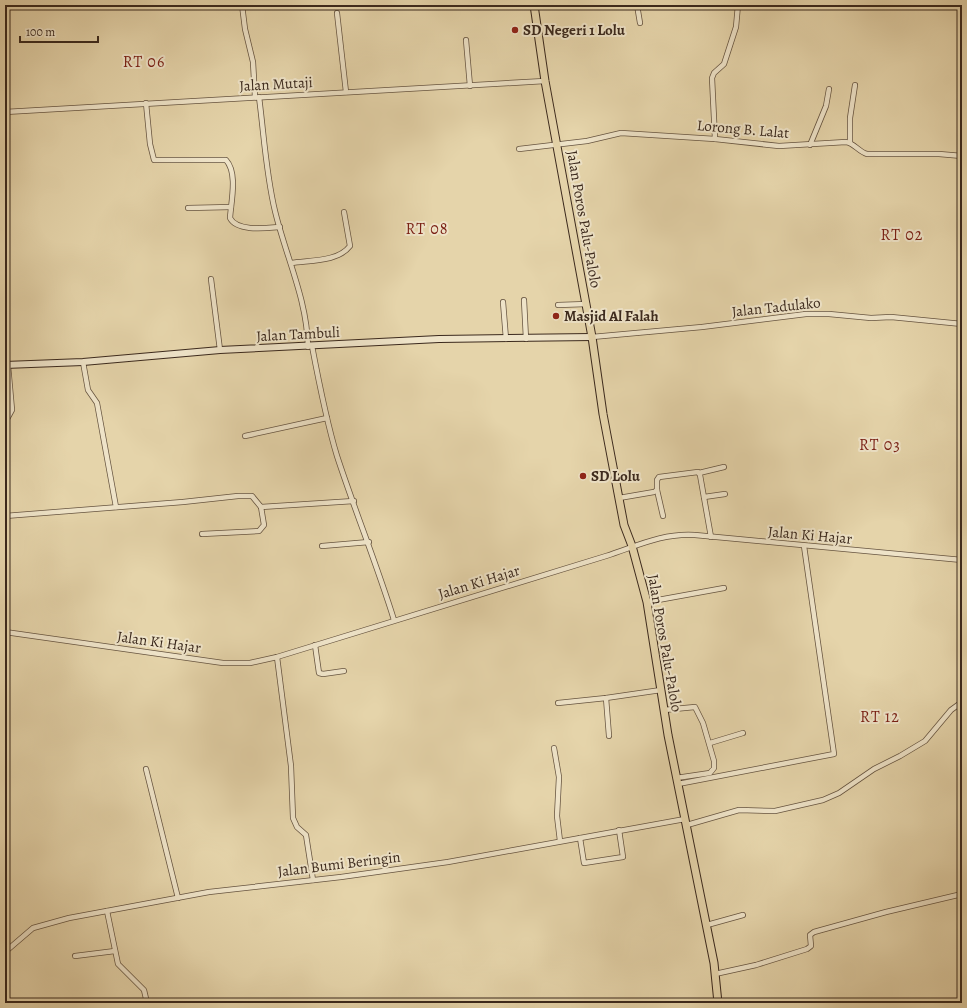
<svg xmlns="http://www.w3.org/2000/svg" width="967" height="1008" viewBox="0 0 967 1008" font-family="Alegreya,serif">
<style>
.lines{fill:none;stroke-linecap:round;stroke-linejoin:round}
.street-casing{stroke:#665440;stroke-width:6}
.secondary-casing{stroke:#3b291d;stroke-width:8}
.primary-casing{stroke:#3b291d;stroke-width:9}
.street{stroke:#eee3c8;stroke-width:4.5}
.secondary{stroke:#eee3c8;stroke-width:6}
.primary{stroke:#e5d4aa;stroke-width:7}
.poi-dot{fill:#8f2418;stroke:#eee3c8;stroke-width:1.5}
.labels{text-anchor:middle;stroke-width:4;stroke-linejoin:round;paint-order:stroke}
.poi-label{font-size:15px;font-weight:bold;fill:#3b291d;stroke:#eee3c8;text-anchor:start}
.street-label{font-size:15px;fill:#3b291d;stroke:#eee3c8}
.neighbourhood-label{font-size:16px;letter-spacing:1px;fill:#7a1f14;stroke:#eee3c8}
</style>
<rect width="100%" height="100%" fill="#e5d4aa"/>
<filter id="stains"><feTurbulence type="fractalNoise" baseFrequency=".005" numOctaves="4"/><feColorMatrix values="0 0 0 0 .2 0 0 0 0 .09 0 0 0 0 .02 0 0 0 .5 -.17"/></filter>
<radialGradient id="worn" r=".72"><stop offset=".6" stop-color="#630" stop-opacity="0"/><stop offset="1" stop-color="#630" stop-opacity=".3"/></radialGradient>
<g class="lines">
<defs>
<g id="street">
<polyline points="242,5 245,29 253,62 255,97"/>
<polyline points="637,5 640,23"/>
<polyline points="337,13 346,92"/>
<polyline points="466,40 470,86"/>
<polyline points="5,91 7,112"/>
<path d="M259,97C264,135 266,174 275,211C286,257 307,299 308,347"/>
<path d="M146,103L150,144L154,160H226C238,173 231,202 230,218C237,232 267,228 280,227"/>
<polyline points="5,112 545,81"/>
<polyline points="715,139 712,78 714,73 724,64 736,27 738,5"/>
<polyline points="850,142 850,118 855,85"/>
<polyline points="810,145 826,106 829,89"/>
<path d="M519,149L587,141L621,133L715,139L779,146L846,142C854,143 859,152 867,154H939L962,156"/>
<polyline points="188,208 231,207"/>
<path d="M291,263C310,260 338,262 350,246L344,212"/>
<polyline points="211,279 220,350"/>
<polyline points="524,300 526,339"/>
<polyline points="503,302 506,339"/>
<polyline points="558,305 587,304"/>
<polyline points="592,337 702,327 806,314 829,314 871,318 891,317 962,324"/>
<path d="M312,346C319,383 326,420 337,456C355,511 377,565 394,620"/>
<polyline points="83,362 88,390 97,403 116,507"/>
<polyline points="7,419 12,410 8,365"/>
<polyline points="245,436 327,418"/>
<polyline points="699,473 724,467"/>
<polyline points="657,490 663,516"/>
<polyline points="704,497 725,494"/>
<polyline points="619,498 654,492 657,490 657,480 659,477 698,472 700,475 711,537"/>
<polyline points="5,516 183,502 238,496 252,496 261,507 354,501"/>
<polyline points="202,534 259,531 264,525 261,507"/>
<polyline points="322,546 369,542"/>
<polyline points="647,602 724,588"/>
<path d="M5,632L223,663H250L277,657L606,556C637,546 662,533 695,535L962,560"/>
<polyline points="315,645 319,673 323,674 344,671"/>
<polyline points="277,657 291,766 293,818 297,827 306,835 313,880"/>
<polyline points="606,698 609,736"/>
<polyline points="558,703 606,698 661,690"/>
<polyline points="664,710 695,707 703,723 714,761 714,768 710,773 676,778"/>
<polyline points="710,743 743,733"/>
<polyline points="554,748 559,777 557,816 560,841"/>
<polyline points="146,769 178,898"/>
<polyline points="678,784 834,754 804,546"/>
<polyline points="687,825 739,810 775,811 823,800 839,793 874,769 900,756 925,741 951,710 962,702"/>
<polyline points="580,838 584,863 623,857 619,830"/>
<polyline points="107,911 118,964 144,990 147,1003"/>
<polyline points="707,925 743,915"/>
<polyline points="5,952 33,928 69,918 209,892 341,877 448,862 685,819"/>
<polyline points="75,956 115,951"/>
<polyline points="715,974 756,965 807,949 811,946 810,935 814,932 886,912 962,894"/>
</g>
<polyline id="secondary" points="5,365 83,362 220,350 439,339 592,337"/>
<polyline id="primary" points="534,5 545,81 592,337 603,414 624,525 632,546 647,602 668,735 714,963 718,1003"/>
</defs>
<!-- street casing -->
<use href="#street" class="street-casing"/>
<!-- secondary casing -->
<use href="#secondary" class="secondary-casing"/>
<!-- primary casing -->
<use href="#primary" class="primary-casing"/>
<!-- street -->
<use href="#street" class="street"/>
<!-- secondary -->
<use href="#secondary" class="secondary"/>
<!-- primary -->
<use href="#primary" class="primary"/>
</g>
<!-- markers -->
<g class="poi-dot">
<circle cx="515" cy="30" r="4"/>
<circle cx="556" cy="316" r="4"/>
<circle cx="583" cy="476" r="4"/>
</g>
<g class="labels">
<!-- poi labels -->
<g class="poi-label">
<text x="523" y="35">SD Negeri 1 Lolu</text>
<text x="564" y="321">Masjid Al Falah</text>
<text x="591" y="481">SD Lolu</text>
</g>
<!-- street labels -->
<g class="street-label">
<text transform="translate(276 84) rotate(-3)" y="5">Jalan Mutaji</text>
<text transform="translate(743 129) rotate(5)" y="5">Lorong B. Lalat</text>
<text transform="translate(584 219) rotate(80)" y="5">Jalan Poros Palu-Palolo</text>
<text transform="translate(776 307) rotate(-6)" y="5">Jalan Tadulako</text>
<text transform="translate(298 334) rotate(-3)" y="5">Jalan Tambuli</text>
<text transform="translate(810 535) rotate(5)" y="5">Jalan Ki Hajar</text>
<text transform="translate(479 582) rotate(-17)" y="5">Jalan Ki Hajar</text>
<text transform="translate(159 642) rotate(8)" y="5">Jalan Ki Hajar</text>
<text transform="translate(665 643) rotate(80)" y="5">Jalan Poros Palu-Palolo</text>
<text transform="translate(339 864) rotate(-7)" y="5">Jalan Bumi Beringin</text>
</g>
<!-- neighbourhood labels -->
<g class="neighbourhood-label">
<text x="144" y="67">RT 06</text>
<text x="427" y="234">RT 08</text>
<text x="902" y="240">RT 02</text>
<text x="880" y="450">RT 03</text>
<text x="880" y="722">RT 12</text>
</g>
</g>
<!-- margin -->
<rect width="967" height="1008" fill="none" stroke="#e5d4aa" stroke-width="20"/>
<rect x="6" y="6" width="955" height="996" fill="none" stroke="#3b291d" stroke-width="2"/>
<rect x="10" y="10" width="947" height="988" fill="none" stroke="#3b291d"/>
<!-- scale -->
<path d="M20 36v6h78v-6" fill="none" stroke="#3b291d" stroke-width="2"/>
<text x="26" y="36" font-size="12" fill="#3b291d" stroke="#eee3c8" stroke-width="3" paint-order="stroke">100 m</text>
<rect width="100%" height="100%" filter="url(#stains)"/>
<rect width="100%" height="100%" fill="url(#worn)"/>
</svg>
